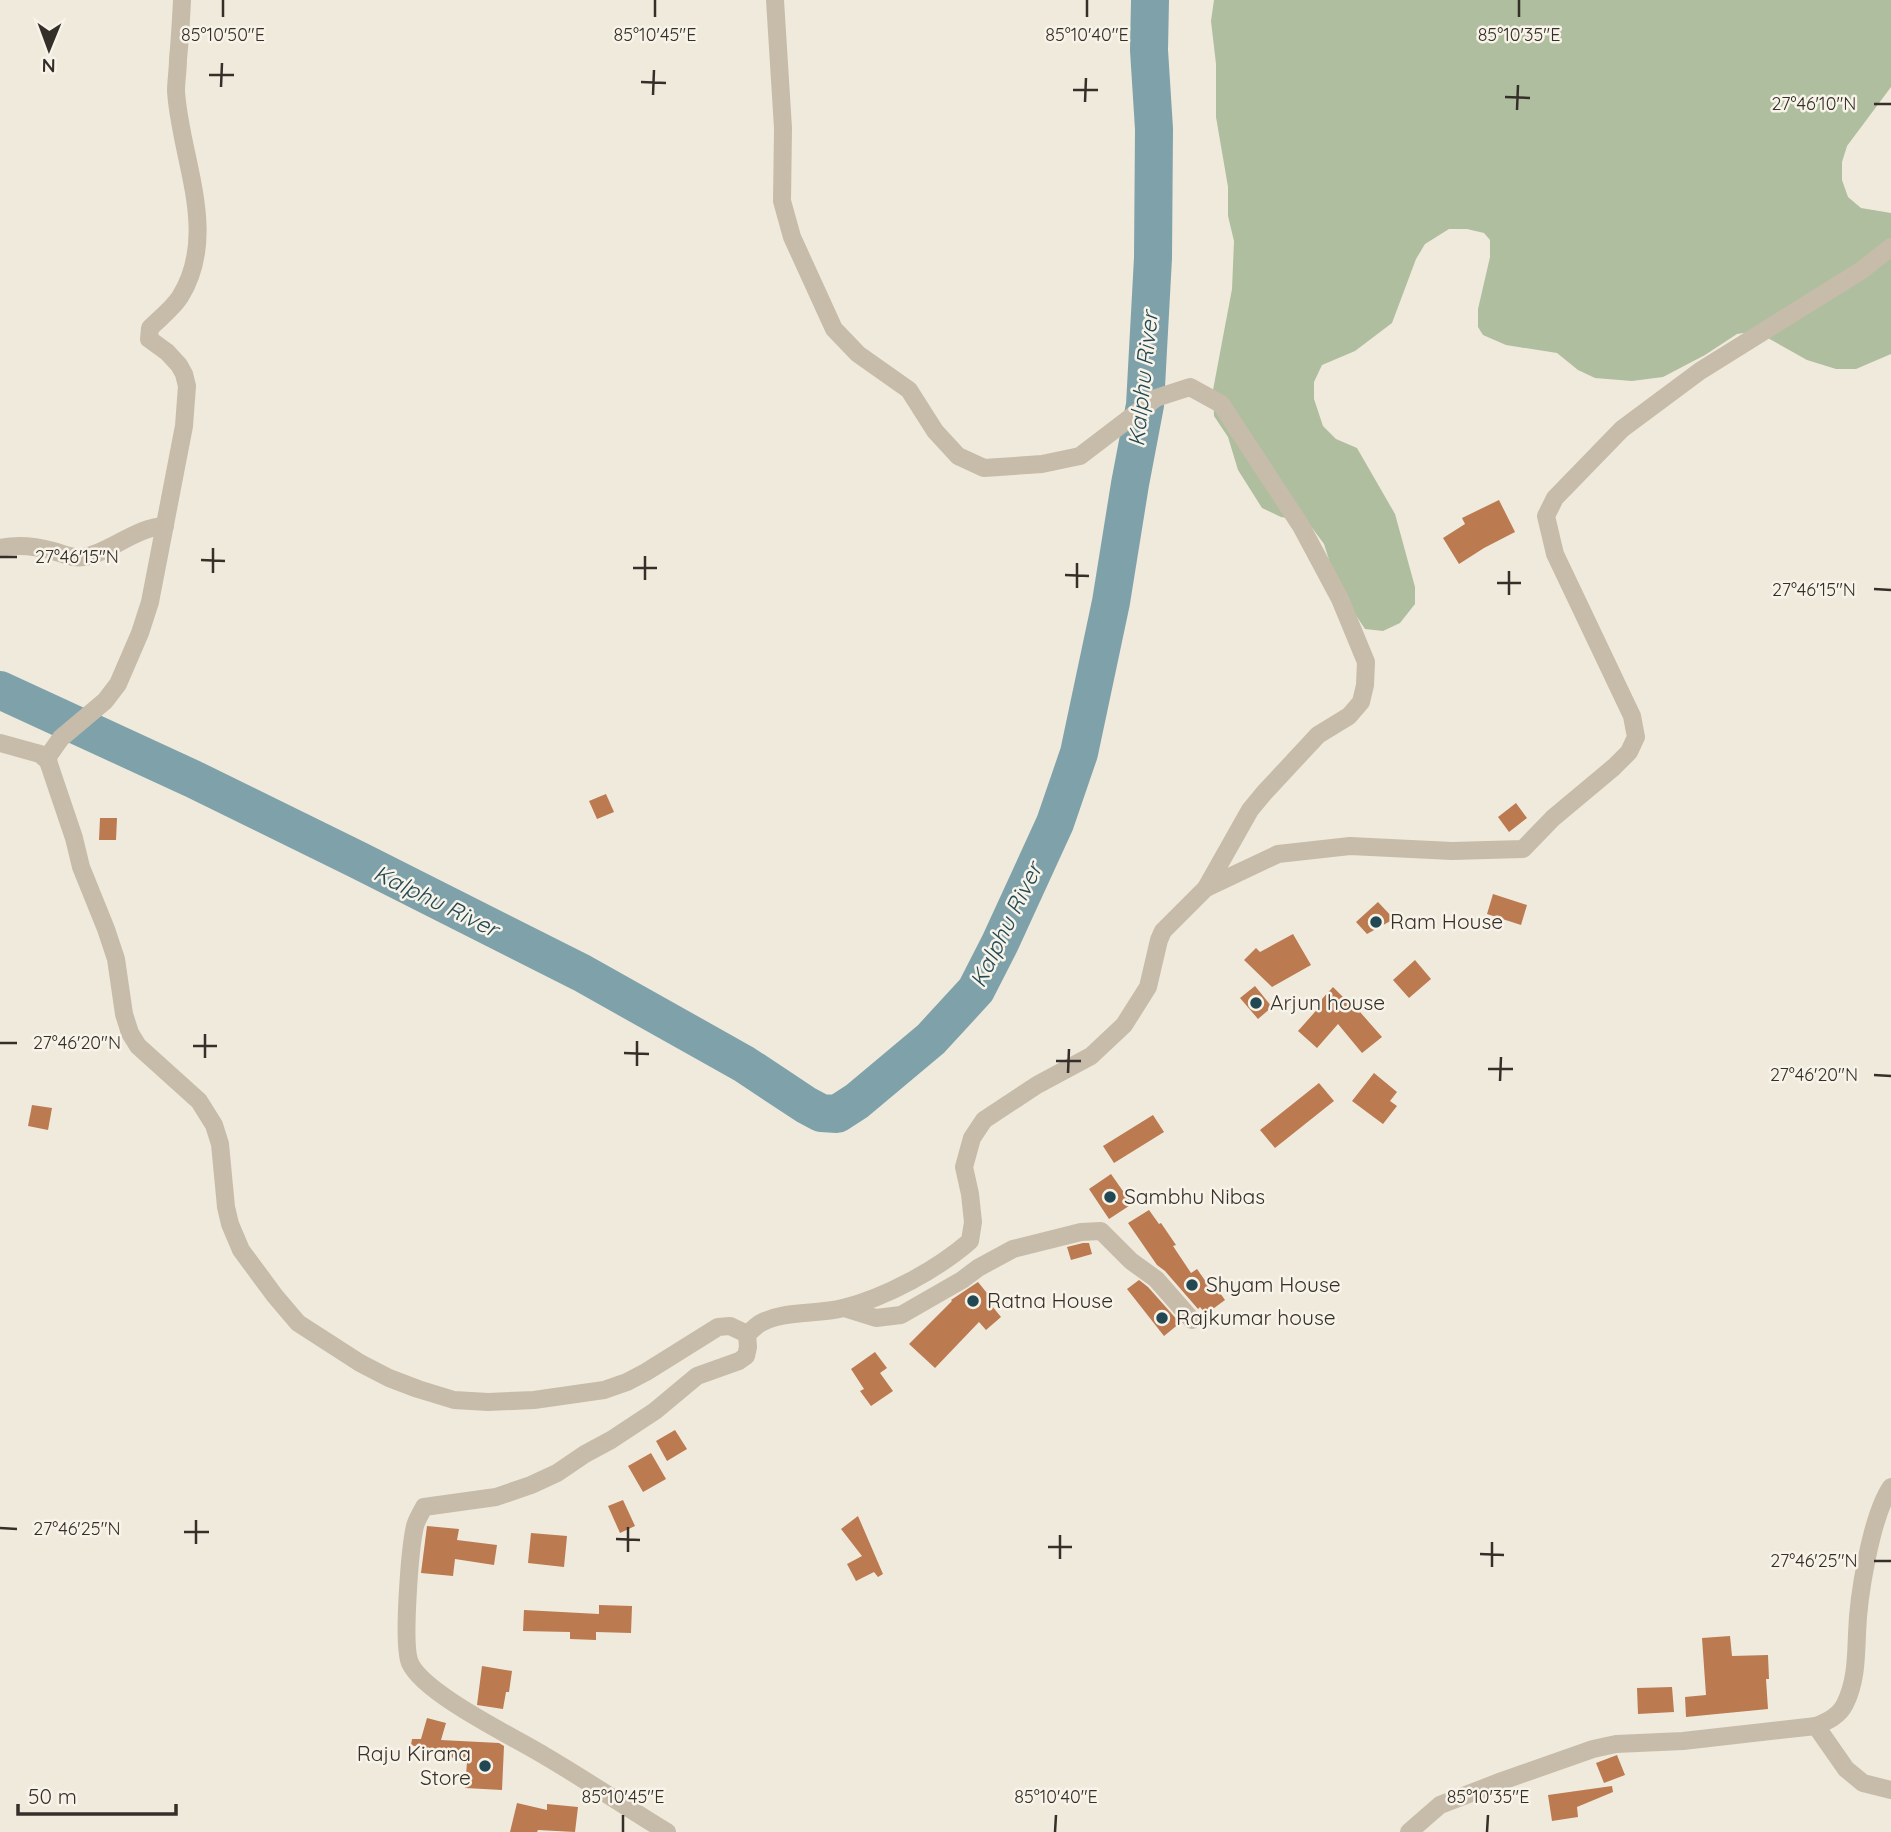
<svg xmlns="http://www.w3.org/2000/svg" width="1891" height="1832" viewBox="0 0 1891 1832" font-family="Quicksand,sans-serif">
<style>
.green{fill:#afbe9e}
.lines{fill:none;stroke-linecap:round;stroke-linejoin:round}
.river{stroke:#7fa2aa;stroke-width:38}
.building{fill:#bb7a50}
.minor{stroke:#c7bcaa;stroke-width:18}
.ticks{fill:none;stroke:#352f29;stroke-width:2.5}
.poi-dot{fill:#224853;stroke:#f8f3e9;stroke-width:2.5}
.labels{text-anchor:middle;stroke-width:5;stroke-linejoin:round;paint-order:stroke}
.poi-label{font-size:21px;fill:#352f29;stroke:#f8f3e9;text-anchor:start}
.water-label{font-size:23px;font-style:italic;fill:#224853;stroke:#f8f3e9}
.ticks-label{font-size:18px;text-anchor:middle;fill:#352f29;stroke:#f8f3e9;stroke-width:5;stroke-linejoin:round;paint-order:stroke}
</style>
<rect width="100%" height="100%" fill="#f0eadd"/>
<!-- green -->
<polygon class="green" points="1214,0 1891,0 1891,87 1847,146 1842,162 1842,180 1848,197 1861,208 1891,213 1891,354 1856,369 1836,369 1807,360 1766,337 1750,332 1737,334 1705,355 1663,377 1632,381 1595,378 1578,370 1557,353 1506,345 1483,335 1478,327 1478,309 1490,257 1490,240 1484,233 1467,229 1449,229 1425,244 1416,259 1392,323 1355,351 1322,365 1314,382 1314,399 1323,426 1336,439 1357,448 1395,514 1415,587 1415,604 1400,623 1383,631 1365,629 1338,588 1324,544 1313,529 1305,521 1281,517 1262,508 1238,470 1228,437 1214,416 1213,390 1232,289 1234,241 1228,216 1228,187 1216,117 1216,64 1211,21"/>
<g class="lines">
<!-- river -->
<polyline class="river" points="0,690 193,779 358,860 582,973 744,1064 806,1105 821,1113 837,1114 857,1101 931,1039 976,990 1000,943 1055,823 1079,753 1111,602 1130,484 1145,405 1153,258 1154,129 1149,50 1150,0"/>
</g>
<!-- building -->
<g class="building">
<polygon points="1499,500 1515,532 1484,548 1459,564 1443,538 1465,524 1462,518"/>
<polygon points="606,794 614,812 597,819 589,801"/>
<polygon points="1516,803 1527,818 1509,832 1498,817"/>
<polygon points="100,818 117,818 116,840 99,840"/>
<polygon points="1493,894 1527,905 1521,925 1487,914"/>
<polygon points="1378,902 1394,919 1367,934 1356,922"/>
<polygon points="1293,934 1311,965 1272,987 1244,960 1256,948 1260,952"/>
<polygon points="1415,960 1431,979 1409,998 1393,980"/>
<polygon points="1255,986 1272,1007 1258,1019 1240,998"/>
<polygon points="1333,987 1359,1013 1360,1012 1382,1037 1362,1053 1338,1024 1317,1048 1298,1031 1322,1004 1322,999"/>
<polygon points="1374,1073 1397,1092 1390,1101 1397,1106 1383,1124 1352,1101"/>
<polygon points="1319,1083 1334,1101 1275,1148 1260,1130"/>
<polygon points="32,1105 52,1108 48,1130 28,1126"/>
<polygon points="1153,1115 1164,1132 1114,1163 1103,1146"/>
<polygon points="1111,1174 1132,1204 1109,1219 1089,1189"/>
<polygon points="1149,1210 1159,1224 1161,1223 1176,1245 1173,1246 1191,1273 1197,1269 1211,1289 1215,1286 1225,1300 1206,1314 1200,1307 1198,1309 1165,1271 1157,1265 1128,1223"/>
<polygon points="1083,1243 1089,1243 1092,1254 1071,1260 1067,1247"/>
<polygon points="1139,1280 1148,1287 1180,1323 1164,1336 1127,1289"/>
<polygon points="978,1282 995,1303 992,1306 1001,1317 986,1330 979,1322 935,1368 909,1344 952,1301 951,1300"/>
<polygon points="875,1352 887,1368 880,1373 893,1391 871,1406 860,1391 864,1389 851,1369"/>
<polygon points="675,1430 687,1449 667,1461 656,1441"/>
<polygon points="651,1453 666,1479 643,1492 628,1466"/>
<polygon points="623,1500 635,1526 620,1533 608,1506"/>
<polygon points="858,1516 883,1574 878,1577 874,1572 856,1581 847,1564 862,1556 841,1529"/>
<polygon points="427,1526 459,1529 457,1540 497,1545 494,1565 455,1559 453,1576 421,1573"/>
<polygon points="531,1533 567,1536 564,1567 528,1563"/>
<polygon points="599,1605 632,1606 631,1633 596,1632 596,1640 570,1639 570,1632 523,1631 524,1610 599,1614"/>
<polygon points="1730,1636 1732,1656 1768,1655 1769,1679 1766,1679 1768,1709 1686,1717 1685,1697 1706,1695 1702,1638"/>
<polygon points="482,1666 512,1671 509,1692 506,1692 503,1709 477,1705"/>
<polygon points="1672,1687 1674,1712 1638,1714 1637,1688"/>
<polygon points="427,1718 446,1723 441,1740 499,1743 504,1746 502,1790 465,1788 467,1762 411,1745 412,1739 421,1739"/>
<polygon points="1617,1755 1625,1775 1604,1783 1596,1763"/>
<polygon points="1612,1786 1613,1792 1577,1807 1578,1817 1552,1821 1548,1795"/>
<polygon points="517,1803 547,1810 547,1804 578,1807 575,1832 538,1830 537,1832 510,1832"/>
</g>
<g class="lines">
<!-- minor -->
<g class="minor">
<path d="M0,548C19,544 35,546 53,551C64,554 73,559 84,557C111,552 136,527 165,526"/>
<polyline points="0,743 40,754 48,761 74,838 81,867 106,929 116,959 124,1014 130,1033 138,1046 199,1101 214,1125 220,1144 226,1207 230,1224 241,1250 275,1296 298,1323 360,1363 389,1378 418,1389 454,1400 488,1402 534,1400 604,1390 627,1382 646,1372 718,1327 730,1326 747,1334"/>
<path d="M48,761L49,755L61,738L105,701L118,684L140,633L150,602L184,426L187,386L184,374L179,365L167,352L149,339L150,328C160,318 173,308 180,297C220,233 180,158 176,91C176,81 178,70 178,59C180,39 181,20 182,0"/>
<polyline points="1206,888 1278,854 1350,846 1452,851 1523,849 1553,818 1614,767 1629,752 1636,737 1632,716 1555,554 1546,516 1555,498 1622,429 1700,371 1862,270 1891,247"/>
<polyline points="844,1308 876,1318 901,1315 962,1280 978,1268 1013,1249 1081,1232 1101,1231 1131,1261 1156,1279 1192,1320"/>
<path d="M747,1334C751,1331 755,1327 759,1324C782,1310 817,1315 843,1308C885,1298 938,1269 970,1241L973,1222L970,1194L964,1167L972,1138L984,1120L1037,1085L1091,1056L1124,1025L1148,987L1159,940L1163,931L1206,888L1250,810L1264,793L1318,735L1349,716L1361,702L1365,685L1366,662L1340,599L1301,526L1221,404L1190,387L1156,398L1080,456L1042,464L984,468L958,456L935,431L909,390L858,354L834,329L792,237L782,201L783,128L775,0"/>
<path d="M1816,1726C1828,1721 1839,1716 1845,1704C1856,1682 1856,1658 1857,1634C1858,1598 1871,1516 1891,1487"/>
<path d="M667,1832C626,1807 586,1780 545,1756C514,1737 424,1694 410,1663C402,1645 410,1548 415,1526C417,1519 421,1513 424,1507L496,1497L531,1485L557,1473L585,1454L611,1440L655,1411L697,1376L739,1361L746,1356L748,1347L747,1334"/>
<polyline points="1409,1832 1440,1805 1502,1781 1593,1749 1616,1744 1683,1741 1816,1726 1846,1769 1863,1783 1891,1790"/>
</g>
</g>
<!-- ticks -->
<path class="ticks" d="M223,17V0M655,17V0M1087,17V0M1519,17V0M209,75H234M641,82L666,83M221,87L222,63M1073,90H1098M653,95L654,70M1505,97L1530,98M1085,102L1086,78M1874,104H1891M1517,110L1518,85M0,557H17M201,560L225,561M633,568H657M213,573V548M1065,575L1089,576M645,580V556M1497,583H1521M1077,588V563M1874,589L1891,590M1509,595V571M0,1043H17M193,1046H217M624,1053L649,1054M205,1058V1034M1056,1061H1081M637,1066V1041M1488,1069H1513M1068,1073L1069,1049M1874,1075L1891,1076M1500,1081L1501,1057M0,1528L17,1529M184,1532H209M616,1539L640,1540M196,1544V1520M1048,1547H1072M628,1552V1527M1480,1554L1504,1555M1060,1559V1535M1874,1561H1891M1492,1567V1542M623,1832V1815M1055,1832L1056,1815M1487,1832L1488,1815"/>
<!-- markers -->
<g class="poi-dot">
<circle cx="1376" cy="922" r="7"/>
<circle cx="1256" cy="1003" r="7"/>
<circle cx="1110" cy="1197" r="7"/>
<circle cx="1192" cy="1285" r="7"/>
<circle cx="973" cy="1301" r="7"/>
<circle cx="1162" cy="1318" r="7"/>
<circle cx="485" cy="1766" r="7"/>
</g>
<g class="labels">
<!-- poi labels -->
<g class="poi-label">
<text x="1390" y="929">Ram House</text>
<text x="1270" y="1010">Arjun house</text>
<text x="1124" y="1204">Sambhu Nibas</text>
<text x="1206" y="1292">Shyam House</text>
<text x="987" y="1308">Ratna House</text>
<text x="1176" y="1325">Rajkumar house</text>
<text x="471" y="1761" text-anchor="end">Raju Kirana<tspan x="471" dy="24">Store</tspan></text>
</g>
<!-- water labels -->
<g class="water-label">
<text transform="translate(1143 379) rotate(-84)" y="8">Kalphu River</text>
<text transform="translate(436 901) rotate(26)" y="8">Kalphu River</text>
<text transform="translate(1006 925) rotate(-64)" y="8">Kalphu River</text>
</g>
</g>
<g class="ticks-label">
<text x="223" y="41">85°10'50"E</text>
<text x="655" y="41">85°10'45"E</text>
<text x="1087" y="41">85°10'40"E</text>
<text x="1519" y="41">85°10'35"E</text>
<text x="1814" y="110">27°46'10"N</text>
<text x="77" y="563">27°46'15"N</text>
<text x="1814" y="596">27°46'15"N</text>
<text x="77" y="1049">27°46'20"N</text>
<text x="1814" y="1081">27°46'20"N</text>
<text x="77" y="1535">27°46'25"N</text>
<text x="1814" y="1567">27°46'25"N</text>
<text x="623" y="1803">85°10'45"E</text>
<text x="1056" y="1803">85°10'40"E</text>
<text x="1488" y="1803">85°10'35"E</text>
</g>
<!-- north arrow -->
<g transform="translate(49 49) rotate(181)" stroke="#f8f3e9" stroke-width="5" paint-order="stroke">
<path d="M0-5L12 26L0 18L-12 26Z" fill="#352f29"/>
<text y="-10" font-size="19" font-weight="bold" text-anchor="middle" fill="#352f29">N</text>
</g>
<!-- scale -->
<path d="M18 1804v10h158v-10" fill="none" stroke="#352f29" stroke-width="3.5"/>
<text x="28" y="1804" font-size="21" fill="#352f29" stroke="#f8f3e9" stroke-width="5" paint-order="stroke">50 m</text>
</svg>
